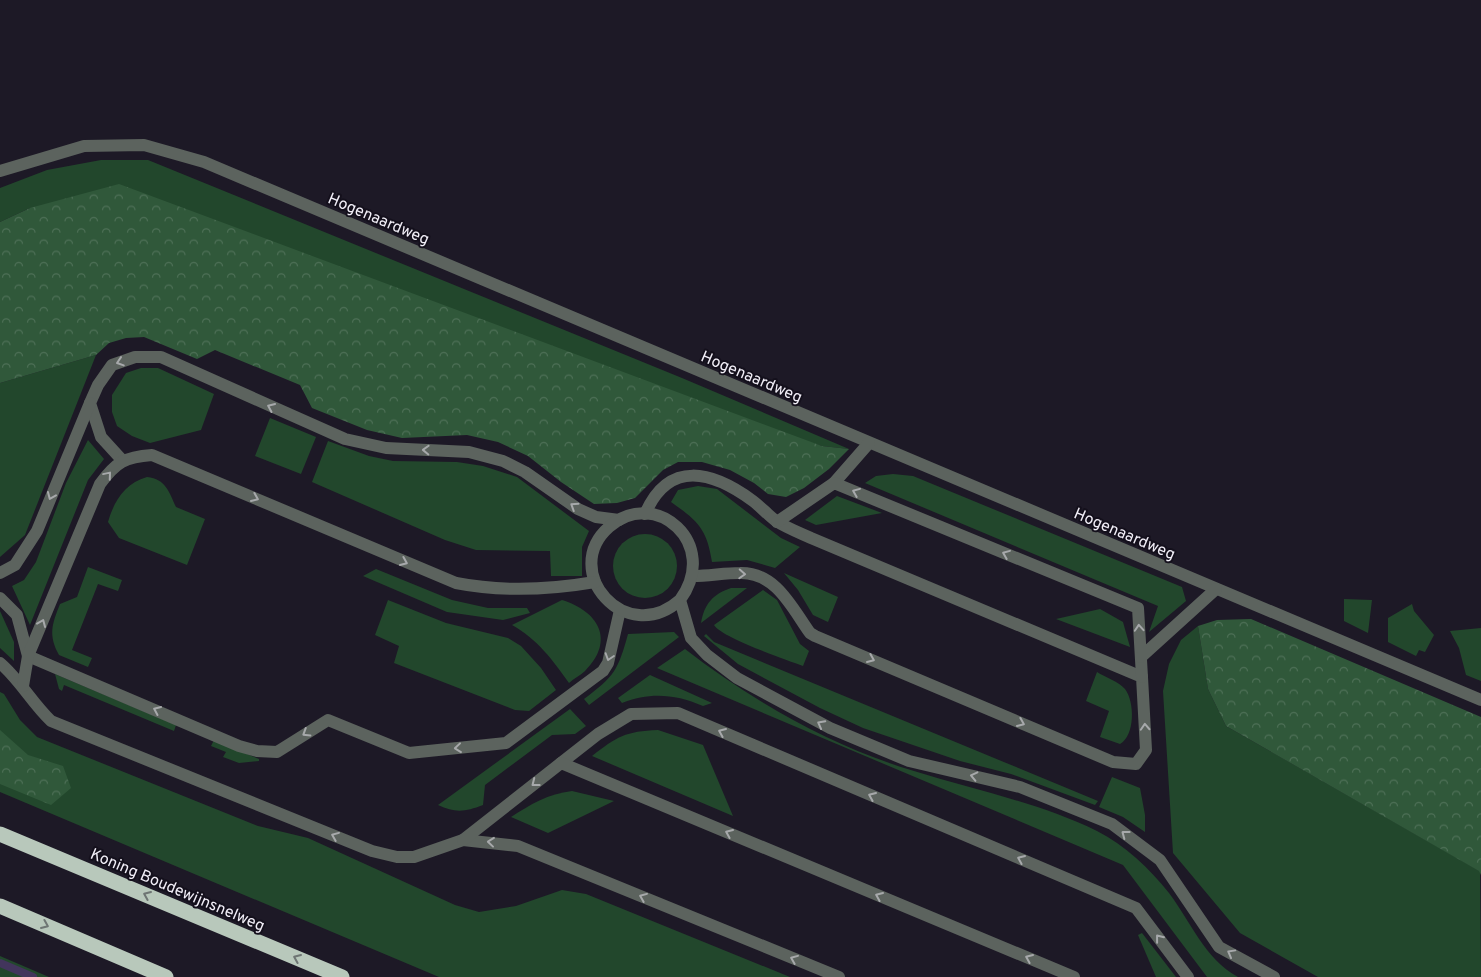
<svg xmlns="http://www.w3.org/2000/svg" width="1481" height="977" viewBox="0 0 1481 977" font-family="Overpass,sans-serif">
<style>
.green{fill:#22472c}
.forest{fill:url(#forest-crowns)}
.lines{fill:none;stroke-linecap:round;stroke-linejoin:round}
.stream{stroke:#42355c;stroke-width:8}
.minor{stroke:#5c635e;stroke-width:12}
.highway{stroke:#b8c8bb;stroke-width:15}
.oneway{stroke:#a7a9ab}
.oneway2{stroke:#6e7573}
.labels{text-anchor:middle;stroke-width:4;stroke-linejoin:round;paint-order:stroke}
.street-label{font-size:16px;fill:#f2eff8;stroke:#14101c}
</style>
<defs>
<pattern id="forest-crowns" width="20" height="18" patternUnits="userSpaceOnUse" patternTransform="scale(1.25)"><rect width="20" height="18" fill="#30583a"/><path d="M2 6a3 3 0 1 1 6 0M12 15a3 3 0 1 1 6 0" fill="none" stroke="#4e7057"/></pattern>
</defs>
<rect width="100%" height="100%" fill="#1d1926"/>
<!-- green -->
<g class="green">
<polygon points="101,160 148,160 682,378 849,449 822,446 30,208 0,222 0,188 47,170"/>
<polygon points="96,355 25,535 0,557 0,383"/>
<polygon points="141,368 158,368 214,394 201,430 150,443 132,436 117,426 112,412 112,395 126,373"/>
<polygon points="270,418 316,437 301,474 255,456"/>
<polygon points="88,440 104,459 88,480 30,625 12,586 24,580 36,562 66,483"/>
<polygon points="328,441 369,456 393,461 457,462 483,466 517,477 589,531 582,547 582,576 551,576 550,551 476,550 445,540 312,482"/>
<polygon points="893,474 913,476 1182,587 1186,601 1149,632 1158,606 865,483 876,476"/>
<path d="M147,477C166,479 169,492 176,507L205,519L187,565L119,538L108,522C114,501 125,483 147,477Z"/>
<path d="M698,486L717,489L781,538L800,547L775,568L747,560L712,562C707,529 698,521 671,502L678,490Z"/>
<polygon points="837,496 882,513 816,525 805,520"/>
<circle cx="645" cy="566" r="32"/>
<path d="M88,567L122,580L118,591L98,584L72,650L92,658L88,667L59,655C48,635 52,624 60,604L77,597Z"/>
<polygon points="376,569 452,600 488,608 527,608 530,613 503,620 447,612 363,576"/>
<polygon points="784,573 838,597 828,622 813,615 798,590"/>
<path d="M731,588H747L701,623C704,604 713,594 731,588Z"/>
<path d="M763,590L777,600L800,644L809,651L803,666C785,659 722,638 714,625Z"/>
<polygon points="1344,599 1372,600 1368,633 1344,621"/>
<polygon points="388,600 446,623 508,638 521,646 541,668 556,690 529,711 515,710 394,663 399,646 375,635"/>
<path d="M562,600C598,611 616,640 585,671C580,676 574,678 569,683C552,659 538,640 512,625Z"/>
<polygon points="1412,604 1414,611 1434,635 1425,652 1419,650 1416,656 1388,642 1388,618"/>
<polygon points="1100,609 1123,622 1130,647 1056,619"/>
<polygon points="0,611 14,642 14,661 0,648"/>
<polygon points="1198,626 1208,689 1226,726 1480,871 1481,977 1318,977 1240,933 1173,853 1163,691 1169,664 1181,640"/>
<polygon points="1481,628 1481,681 1466,675 1459,648 1450,631"/>
<path d="M674,632L679,637L589,705L584,699C615,676 618,670 628,634Z"/>
<polygon points="706,634 714,642 1098,801 1095,805 1011,774 960,761 863,728 820,708 738,664 704,636"/>
<path d="M685,649C754,702 830,746 914,771C975,790 1040,803 1097,831C1125,845 1150,869 1169,893C1191,922 1204,958 1238,977H1207L1123,865L657,668Z"/>
<path d="M1097,672C1105,677 1119,682 1125,689C1135,702 1135,736 1120,744L1100,737L1109,711L1086,701Z"/>
<polygon points="55,674 176,725 174,731 64,685 62,691 59,689"/>
<path d="M650,675L712,703L703,706C675,694 650,692 622,703L618,698Z"/>
<polygon points="0,692 4,694 20,720 37,737 258,826 308,838 455,905 479,912 516,906 562,890 586,894 790,977 439,977 0,792"/>
<path d="M570,709L586,726L575,734L552,735L485,785L483,805C465,812 455,813 438,805Z"/>
<path d="M658,730L703,745L733,816L592,756C616,737 626,731 658,730Z"/>
<polygon points="214,740 259,759 259,761 239,763 223,757 226,752 211,746"/>
<polygon points="1112,777 1140,788 1145,815 1145,832 1123,817 1099,807"/>
<path d="M572,791L614,801L548,833L511,817C531,804 548,794 572,791Z"/>
<polygon points="1142,933 1176,977 1156,977 1138,935"/>
<polygon points="0,956 49,977 0,977"/>
</g>
<!-- forest -->
<g class="forest">
<polygon points="119,184 822,446 849,449 829,469 804,488 786,497 768,494 754,483 730,470 702,462 678,462 663,470 635,498 617,503 594,504 561,482 528,456 498,442 467,435 402,438 367,430 312,408 300,385 215,350 197,359 144,337 126,338 109,343 96,355 0,383 0,222 30,208"/>
<polygon points="1251,619 1481,717 1481,875 1479,871 1226,726 1208,689 1198,626 1217,620"/>
<polygon points="0,730 28,755 63,766 71,788 51,805 0,784"/>
</g>
<g class="lines">
<!-- stream -->
<polyline class="stream" points="0,963 33,977"/>
<!-- minor -->
<g class="minor">
<polyline points="0,171 84,146 144,145 204,162 1481,700"/>
<polyline points="122,460 101,437 90,403 98,385 112,365 135,357 161,357 345,439 386,448 469,452 503,461 525,472 578,509 596,517 619,520"/>
<polyline points="834,483 869,443"/>
<path d="M645,514C669,459 712,471 753,501C761,507 768,515 776,521C787,528 800,533 811,538L1142,677L1146,750L1136,764L1113,762L815,636L810,633C792,608 776,572 740,573C724,573 709,576 693,576"/>
<polyline points="777,522 834,483 1138,608 1142,677"/>
<polyline points="0,573 15,565 37,531 90,403"/>
<polyline points="0,598 17,615 28,656 239,746 257,751 277,752 328,720 409,753 506,743 603,671 608,663 620,610"/>
<path d="M680,600C626,648 559,571 609,527C655,486 721,544 680,600L691,638L707,655L737,678L830,728L909,761L1020,787L1112,824L1160,860L1219,947L1274,977"/>
<polyline points="1141,657 1216,589"/>
<path d="M0,663C20,680 32,703 51,721L372,851L397,857H414L463,840L518,846L839,977"/>
<path d="M23,686L28,656L100,484C116,462 125,457 152,455L456,583C502,592 548,590 595,582"/>
<polyline points="561,763 598,734 631,714 678,713 1136,908 1188,977"/>
<polyline points="463,840 561,763 1074,977"/>
</g>
<!-- highway -->
<g class="highway">
<polyline points="0,834 342,977"/>
<polyline points="0,906 166,977"/>
</g>
</g>
<!-- one-way arrows -->
<defs><path id="oneway-chevron" d="M-2-3.5L2.5 0L-2 3.5" fill="none" stroke-width="1.6" stroke-linecap="round" stroke-linejoin="round" transform="scale(1.25)"/></defs>
<g class="oneway">
<use href="#oneway-chevron" transform="translate(120 362) rotate(162)"/>
<use href="#oneway-chevron" transform="translate(271 407) rotate(-156)"/>
<use href="#oneway-chevron" transform="translate(426 450) rotate(-178)"/>
<use href="#oneway-chevron" transform="translate(108 475) rotate(-50)"/>
<use href="#oneway-chevron" transform="translate(856 492) rotate(-158)"/>
<use href="#oneway-chevron" transform="translate(51 496) rotate(113)"/>
<use href="#oneway-chevron" transform="translate(255 498) rotate(23)"/>
<use href="#oneway-chevron" transform="translate(574 506) rotate(-147)"/>
<use href="#oneway-chevron" transform="translate(1006 554) rotate(-158)"/>
<use href="#oneway-chevron" transform="translate(404 562) rotate(23)"/>
<use href="#oneway-chevron" transform="translate(742 574) rotate(3)"/>
<use href="#oneway-chevron" transform="translate(42 623) rotate(-67)"/>
<use href="#oneway-chevron" transform="translate(1139 628) rotate(-94)"/>
<use href="#oneway-chevron" transform="translate(609 657) rotate(108)"/>
<use href="#oneway-chevron" transform="translate(871 659) rotate(23)"/>
<use href="#oneway-chevron" transform="translate(157 710) rotate(-156)"/>
<use href="#oneway-chevron" transform="translate(1021 723) rotate(23)"/>
<use href="#oneway-chevron" transform="translate(821 724) rotate(-152)"/>
<use href="#oneway-chevron" transform="translate(1145 727) rotate(-93)"/>
<use href="#oneway-chevron" transform="translate(722 732) rotate(-157)"/>
<use href="#oneway-chevron" transform="translate(306 733) rotate(148)"/>
<use href="#oneway-chevron" transform="translate(458 748) rotate(174)"/>
<use href="#oneway-chevron" transform="translate(974 776) rotate(-167)"/>
<use href="#oneway-chevron" transform="translate(535 783) rotate(142)"/>
<use href="#oneway-chevron" transform="translate(872 796) rotate(-157)"/>
<use href="#oneway-chevron" transform="translate(729 833) rotate(-157)"/>
<use href="#oneway-chevron" transform="translate(1125 834) rotate(-143)"/>
<use href="#oneway-chevron" transform="translate(335 836) rotate(-158)"/>
<use href="#oneway-chevron" transform="translate(491 842) rotate(-174)"/>
<use href="#oneway-chevron" transform="translate(1021 859) rotate(-157)"/>
<use href="#oneway-chevron" transform="translate(879 896) rotate(-157)"/>
<use href="#oneway-chevron" transform="translate(643 897) rotate(-158)"/>
<use href="#oneway-chevron" transform="translate(1159 938) rotate(-128)"/>
<use href="#oneway-chevron" transform="translate(1231 953) rotate(-151)"/>
<use href="#oneway-chevron" transform="translate(1029 958) rotate(-157)"/>
<use href="#oneway-chevron" transform="translate(794 959) rotate(-158)"/>
</g>
<g class="oneway2">
<use href="#oneway-chevron" transform="translate(147 895) rotate(-157)"/>
<use href="#oneway-chevron" transform="translate(45 925) rotate(23)"/>
<use href="#oneway-chevron" transform="translate(297 958) rotate(-157)"/>
</g>
<g class="labels">
<!-- street labels -->
<g class="street-label">
<text transform="translate(379 218) rotate(23)" y="6">Hogenaardweg</text>
<text transform="translate(752 376) rotate(23)" y="6">Hogenaardweg</text>
<text transform="translate(1125 533) rotate(23)" y="6">Hogenaardweg</text>
<text transform="translate(178 889) rotate(23)" y="6">Koning Boudewijnsnelweg</text>
</g>
</g>
</svg>
